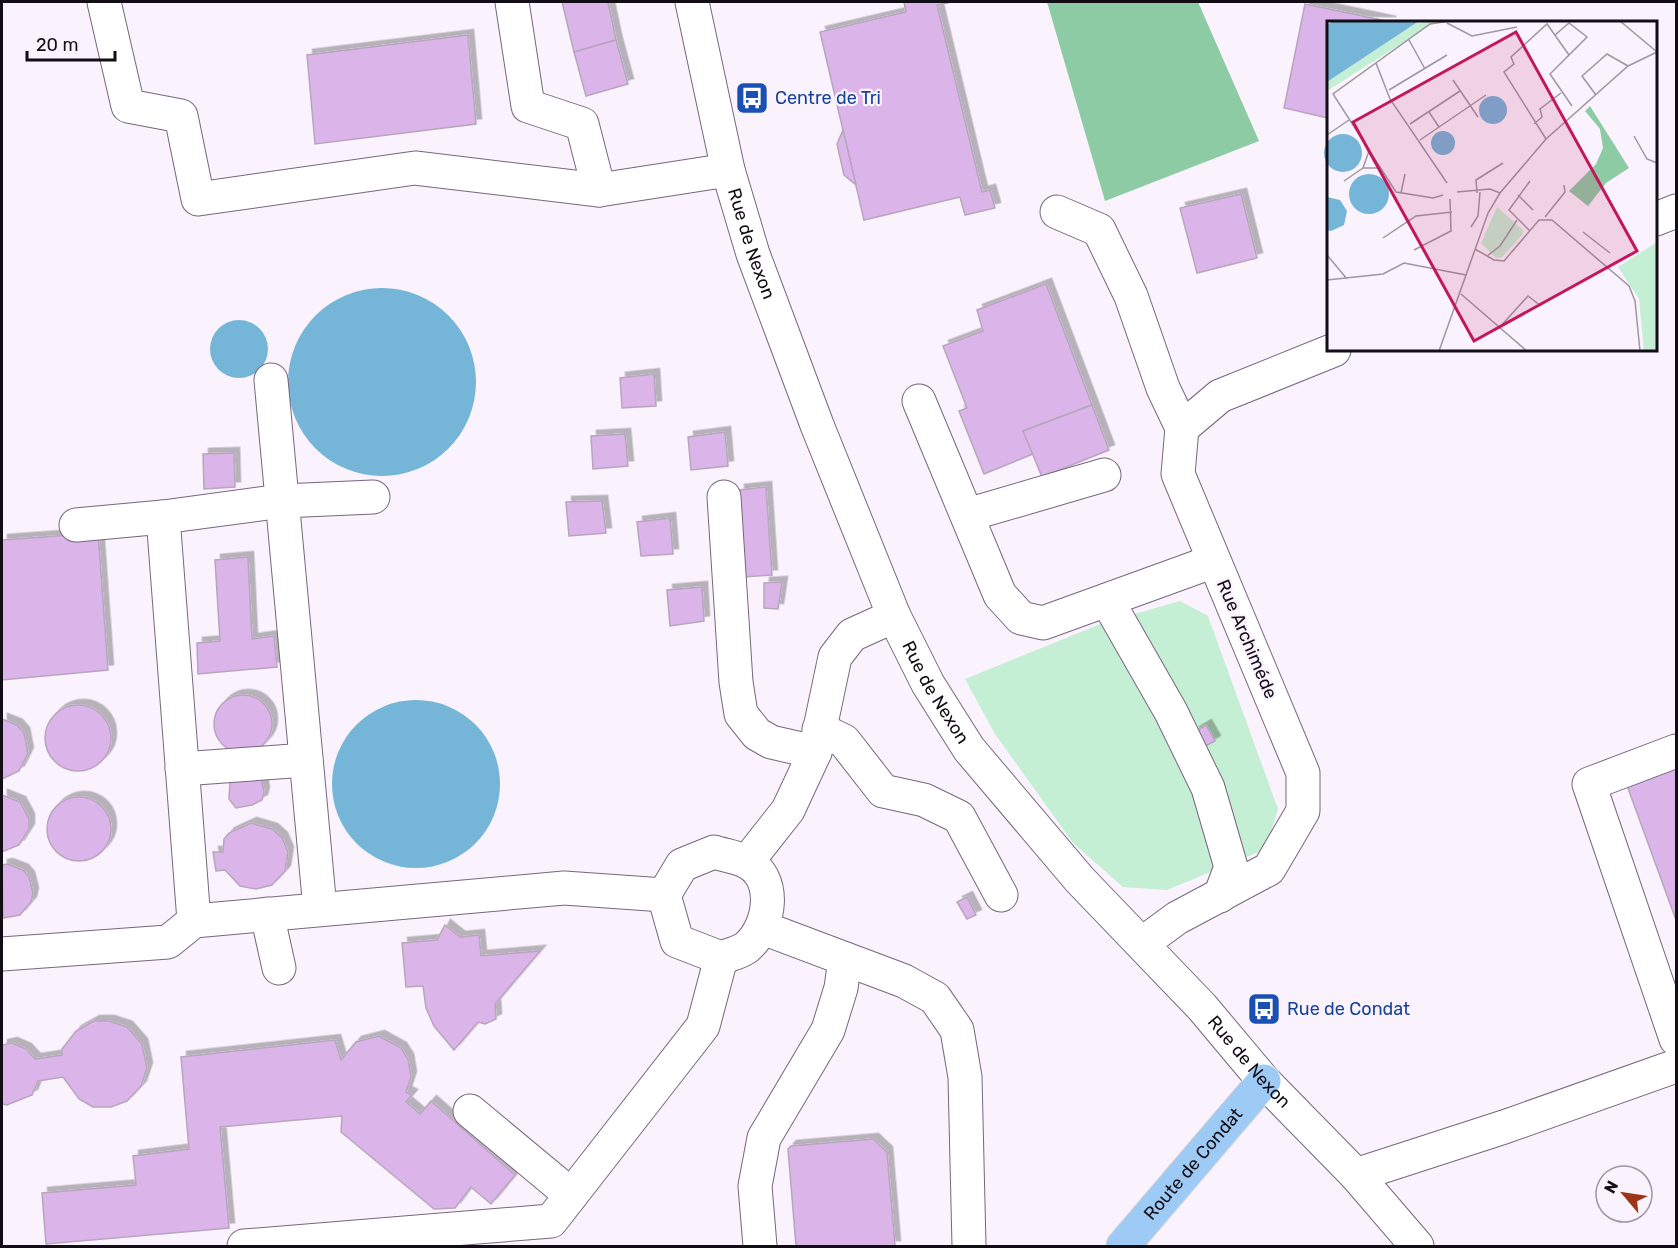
<svg xmlns="http://www.w3.org/2000/svg" width="1678" height="1248" viewBox="0 0 1678 1248" font-family="Rubik,sans-serif">
<style>
.green{fill:#c5efd4}
.forest{fill:#8dcba5}
.water{fill:#75b5d8}
.building{fill:#dbb4e9;stroke:#b7a6bd;stroke-width:1.5;filter:url(#shadow)}
.lines{fill:none;stroke-linecap:round;stroke-linejoin:round}
.minor-casing{stroke:#77677d;stroke-width:35}
.major-casing{stroke:#d5d3d5;stroke-width:35}
.minor{stroke:#fff;stroke-width:33}
.major{stroke:#9ecbf5;stroke-width:33}
.labels{text-anchor:middle;stroke-width:4.5;stroke-linejoin:round;paint-order:stroke}
.transit-label{font-size:18px;fill:#164399;stroke:#faf2fc;text-anchor:start}
.street-label{font-size:18px;fill:#130d15;stroke:#faf2fc}
.inset-road{fill:none;stroke:#9e96a0;stroke-width:1.5}
.view{fill:#c2185b;fill-opacity:0.15;stroke:#c2185b;stroke-width:3}
.inset-edge{fill:none;stroke:#130d15;stroke-width:3}
</style>
<defs>
<filter id="shadow"><feDropShadow dx="5.5" dy="-5.5" stdDeviation="0" flood-color="#0004"/></filter>
</defs>
<rect width="100%" height="100%" fill="#faf2fc"/>
<!-- green -->
<polygon class="green" points="1180,601 1208,616 1278,809 1266,849 1167,890 1123,887 1073,843 995,734 965,679 1103,623"/>
<!-- forest -->
<polygon class="forest" points="1047,2 1198,2 1259,141 1105,201"/>
<!-- water -->
<g class="water">
<circle cx="382" cy="382" r="94"/>
<circle cx="239" cy="349" r="29"/>
<circle cx="416" cy="784" r="84"/>
</g>
<!-- building -->
<g class="building">
<polygon points="562,2 608,2 616,40 574,52"/>
<polygon points="904,2 952,2 937,5 982,192 990,190 995,208 965,215 960,197 864,220 820,32 906,12"/>
<polygon points="1305,4 1391,22 1328,22 1328,118 1284,108"/>
<polygon points="468,35 476,124 315,144 307,55"/>
<polygon points="616,40 628,84 586,96 574,52"/>
<polygon points="843,130 856,185 844,175 837,144"/>
<polygon points="1241,194 1257,258 1197,273 1180,208"/>
<polygon points="1046,284 1092,405 1023,431 1033,454 984,474 959,411 967,408 943,346 983,331 977,310"/>
<polygon points="654,374 656,406 622,408 620,378"/>
<polygon points="1092,405 1109,450 1042,477 1023,431"/>
<polygon points="725,432 728,466 691,470 688,437"/>
<polygon points="625,434 628,466 593,469 591,436"/>
<polygon points="234,453 235,487 204,489 203,454"/>
<polygon points="766,487 772,575 744,577 739,490"/>
<polygon points="602,501 606,533 569,536 566,502"/>
<polygon points="670,518 673,554 641,556 637,522"/>
<polygon points="98,533 108,670 2,680 2,540"/>
<polygon points="248,557 252,639 274,636 277,667 198,674 197,643 220,641 215,560"/>
<polygon points="782,582 778,609 764,608 764,583"/>
<polygon points="702,587 704,621 670,626 667,590"/>
<circle cx="243" cy="724" r="29"/>
<circle cx="78" cy="738" r="33"/>
<polygon points="2,719 17,725 24,733 28,753 19,771 2,779"/>
<polygon points="1206,725 1215,741 1202,748 1194,732"/>
<polygon points="1676,762 1676,920 1625,780"/>
<polygon points="261,778 264,792 262,800 252,805 236,808 229,799 230,781"/>
<polygon points="2,795 20,802 29,819 29,829 19,845 2,852"/>
<circle cx="79" cy="829" r="32"/>
<polygon points="251,823 272,829 282,838 288,852 285,871 272,885 256,889 240,886 225,870 216,871 213,852 223,852 224,839 229,833"/>
<polygon points="7,864 23,870 29,877 33,893 31,902 20,915 3,918 2,865"/>
<polygon points="967,897 976,915 967,919 957,902"/>
<polygon points="445,925 460,937 479,935 481,956 540,951 495,1004 496,1019 485,1024 478,1022 454,1050 434,1026 426,1008 423,986 406,987 402,943 437,940"/>
<polygon points="94,1021 109,1021 127,1027 142,1044 147,1068 141,1086 127,1101 111,1107 93,1107 79,1099 63,1077 38,1081 32,1095 7,1105 2,1104 2,1045 12,1043 26,1049 35,1059 62,1055 62,1049 76,1031"/>
<polygon points="379,1036 401,1048 408,1059 411,1077 406,1092 412,1095 406,1102 420,1114 431,1101 515,1175 491,1204 471,1187 455,1208 434,1209 341,1132 342,1116 220,1127 229,1228 46,1244 42,1193 136,1185 133,1156 189,1149 181,1057 335,1040 341,1060 356,1042"/>
<polygon points="873,1139 887,1152 895,1246 796,1246 788,1149 791,1146"/>
</g>
<g class="lines">
<defs>
<g id="minor">
<polyline points="104,2 128,106 181,116 198,199 415,168 599,190 728,170"/>
<polyline points="512,2 528,106 582,124 599,190"/>
<path id="s1" d="M692,2L728,170L753,254L817,425L894,616L928,684L969,749L1080,880L1202,1007L1264,1081L1356,1175L1417,1246"/>
<polyline points="1057,212 1099,230 1131,296 1163,388 1182,428"/>
<polyline points="1656,219 1676,211"/>
<polyline points="271,380 320,909"/>
<polyline points="919,401 1000,595 1021,618 1043,623 1214,561"/>
<polyline points="724,497 736,682 741,714 757,734 771,742 815,752"/>
<polyline points="967,515 1104,475"/>
<polyline points="163,517 194,921"/>
<polyline points="76,525 163,517 282,501 373,497"/>
<polyline points="1107,600 1171,712 1208,788 1231,867 1220,896"/>
<polyline points="819,729 844,741 883,791 924,800 959,817 1001,895"/>
<polyline points="1676,751 1589,784 1676,1039"/>
<polyline points="182,769 306,760"/>
<path d="M714,852C724,855 736,857 745,861C778,877 771,926 747,947C741,952 729,955 721,958L677,941L664,895L682,865Z"/>
<polyline points="747,862 788,810 815,752 835,657 852,635 894,616"/>
<polyline points="267,914 279,968"/>
<polyline points="763,928 904,981 935,998 957,1030 965,1077 969,1246"/>
<polyline points="1143,943 1177,918 1269,869 1303,811 1303,773 1178,474 1182,428 1220,396 1334,350"/>
<polyline points="2,954 168,942 194,921 564,888 664,895"/>
<polyline points="470,1111 571,1195"/>
<polyline points="1356,1175 1504,1127 1676,1066"/>
<polyline points="244,1246 551,1221 703,1026 721,958"/>
<polyline points="760,1246 755,1186 764,1138 828,1030 841,988 845,959"/>
</g>
<g id="major">
<path id="s2" d="M1123,1246L1264,1081"/>
</g>
</defs>
<!-- minor casing -->
<use href="#minor" class="minor-casing"/>
<!-- major casing -->
<use href="#major" class="major-casing"/>
<!-- minor -->
<use href="#minor" class="minor"/>
<!-- major -->
<use href="#major" class="major"/>
</g>
<!-- icons -->
<defs>
<symbol id="bus-square" viewBox="-11 -11 22 22"><rect x="-9" y="-9" width="18" height="18" rx="4" fill="#1a4fb4" stroke="#faf2fc"/><path d="M-5-6H5V4H4V6H2V4H-2V6H-4V4H-5ZM-3.5-4V0h7V-4ZM-3.5 1.2v1.5H-2V1.2ZM2 1.2v1.5H3.5V1.2Z" fill="#fff"/></symbol>
</defs>
<g fill-rule="evenodd">
<use href="#bus-square" x="733" y="79" width="38" height="38"/>
<use href="#bus-square" x="1245" y="990" width="38" height="38"/>
</g>
<g class="labels">
<!-- transit labels -->
<g class="transit-label">
<text x="775" y="104">Centre de Tri</text>
<text x="1287" y="1015">Rue de Condat</text>
</g>
<!-- street labels -->
<g class="street-label">
<text dy="6" stroke="none"><textPath href="#s1" startOffset="249">Rue de Nexon</textPath></text>
<text transform="translate(1247 639) rotate(67)" y="6">Rue Archiméde</text>
<text dy="6" stroke="none"><textPath href="#s1" startOffset="735">Rue de Nexon</textPath></text>
<text dy="6" stroke="none"><textPath href="#s1" startOffset="1221">Rue de Nexon</textPath></text>
<text dy="6" stroke="none"><textPath href="#s2" startOffset="108">Route de Condat</textPath></text>
</g>
</g>
<!-- overview -->
<g transform="translate(1327 21)">
<rect width="330" height="330" fill="#faf2fc"/>
<path d="M92,0H110L0,70V61ZM170,186L195,208L196,213L175,236L169,237L154,222ZM330,221V330H317L312,278L291,246Z" fill="#c5efd4"/>
<path d="M263,85L302,147L279,162L261,185L242,170L269,143L276,127L273,108L258,90Z" fill="#8dcba5"/>
<path d="M6,0H92L0,61V4ZM152 89a14 14 0 1 1 28 0a14 14 0 1 1-28 0ZM104 122a12 12 0 1 1 24 0a12 12 0 1 1-24 0ZM-3 132a19 19 0 1 1 38 0a19 19 0 1 1-38 0ZM22 173a20 20 0 1 1 40 0a20 20 0 1 1-40 0ZM0,176L13,179L20,190L17,204L4,210L0,209Z" fill="#75b5d8"/>
<path class="inset-road" d="M293,0L330,31M120,2L145,15L190,6M228,14L242,2L260,16L223,53L245,85M82,19L98,48M49,42L63,78L120,162M126,59L151,96M62,69L120,34M269,74L255,55L280,33L301,45M102,91L112,106M83,103L133,70M207,103L215,96L213,88L234,72M0,114L22,99M307,115L320,138L330,142M219,118L177,51L187,43L184,36L220,3L242,34M93,119L159,74M42,130L36,147H53M17,160L36,147M203,160L182,189L203,210M130,171L163,168L173,172M74,172L78,153M150,172L149,159L176,142M116,174L106,177L69,171L6,73L103,3L123,0M191,174L206,189M218,196L238,171L237,164M144,206L151,195L153,171M256,211L283,232M56,217L89,195L125,191M148,228L167,239L177,240L212,199H225L302,265L308,280L313,330M87,229L124,210L123,178M0,234L20,258M160,235L173,225L190,199M0,259L56,253L77,242L139,254M134,273L200,330M172,307L201,275L214,285M112,330L161,192L173,172L219,118L301,45L330,31"/>
<path class="view" d="M189,11L310,230L147,320L26,101Z"/>
<rect width="330" height="330" class="inset-edge"/>
</g>
<!-- border -->
<rect width="1678" height="1248" fill="none" stroke="#130d15" stroke-width="6"/>
<!-- north arrow -->
<g transform="translate(1624 1194) rotate(299)"><circle r="28" fill="#faf2fc" stroke="#9e96a0" stroke-width="1.5"/>
<path d="M0-4.5L10 22L0 15L-10 22Z" fill="#9c3416"/>
<text y="-9" font-size="16" font-weight="bold" text-anchor="middle" fill="#130d15">N</text>
</g>
<!-- scale -->
<path d="M27 51v9h88v-9" fill="none" stroke="#130d15" stroke-width="3"/>
<text x="36" y="51" font-size="18" fill="#130d15" stroke="#faf2fc" stroke-width="4.5" paint-order="stroke">20 m</text>
</svg>
